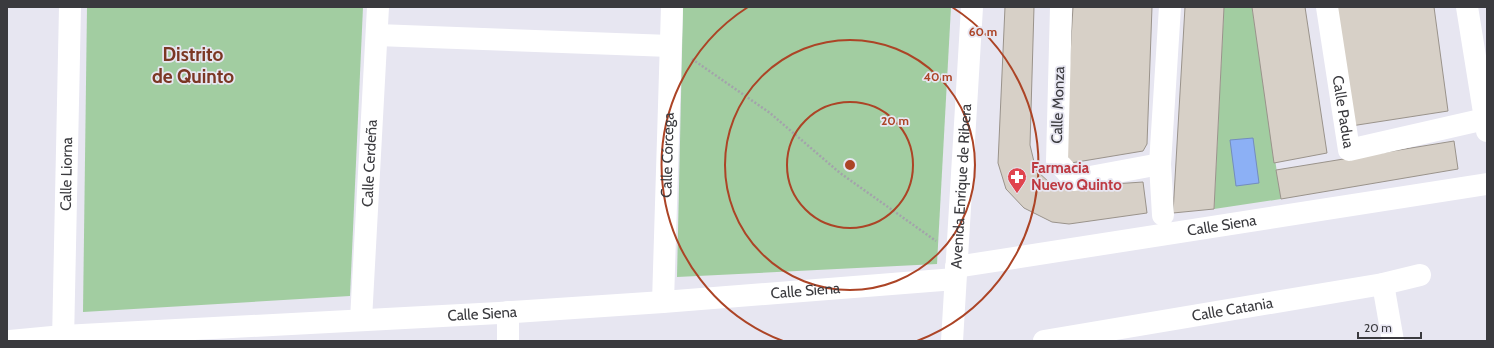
<svg xmlns="http://www.w3.org/2000/svg" width="1494" height="348" viewBox="0 0 1494 348" font-family="Cabin,sans-serif">
<style>
.green{fill:#a2cda1}
.water{fill:#8cb0f5;stroke:#738dbe}
.building{fill:#d7d0c7;stroke:#9a938b}
.lines{fill:none;stroke-linecap:round;stroke-linejoin:round}
.path{stroke:#a3a3ab;stroke-width:2.5;stroke-dasharray:2 2;stroke-linecap:butt}
.minor{stroke:#fff;stroke-width:22}
.ring{fill:none;stroke:#ac4426;stroke-width:2}
.labels{text-anchor:middle;stroke-width:3.5;stroke-linejoin:round;paint-order:stroke}
.street-label{font-size:15px;fill:#3a3a3e;stroke:#e7e6f1}
.health-label{font-size:15px;font-weight:bold;fill:#be3a42;stroke:#e7e6f1;text-anchor:start}
.district-label{font-size:19px;font-weight:bold;fill:#7b3724;stroke:#e7e6f1}
.centre{fill:#ac4426;stroke:#e7e6f1;stroke-width:2}
.ring-label{font-size:12px;text-anchor:middle;font-weight:bold;fill:#ac4426;stroke:#e7e6f1;stroke-width:3.5;stroke-linejoin:round;paint-order:stroke}
</style>
<rect width="100%" height="100%" fill="#e7e6f1"/>
<!-- green -->
<g class="green">
<polygon points="87,7 363,7 350,296 83,312"/>
<polygon points="683,7 951,7 937,264 677,277"/>
<polygon points="1224,7 1252,7 1281,199 1214,209"/>
</g>
<!-- water -->
<polygon class="water" points="1253,138 1259,183 1236,186 1230,140"/>
<!-- building -->
<g class="building">
<polygon points="1005,7 1034,7 1030,145 1036,170 1051,184 1069,187 1143,182 1147,213 1069,224 1052,222 1024,208 1006,189 998,163"/>
<polygon points="1073,7 1152,7 1147,144 1143,151 1071,163 1064,151"/>
<polygon points="1185,7 1224,7 1214,209 1173,213"/>
<polygon points="1252,7 1305,7 1327,153 1274,163"/>
<polygon points="1335,7 1434,7 1448,111 1351,126"/>
<polygon points="1454,141 1458,169 1281,199 1276,170"/>
</g>
<g class="lines">
<!-- path -->
<polyline class="path" points="692,59 770,113 840,173 936,241"/>
<!-- minor -->
<g class="minor">
<polyline points="1061,7 1057,161 1074,180 1160,164"/>
<path id="s1" d="M1327,7L1349,150L1485,119"/>
<polyline points="1467,7 1487,131"/>
<polyline points="377,35 670,46"/>
<polyline points="1163,215 1160,164 1170,7"/>
<path id="s2" d="M956,267L1487,184"/>
<polyline points="1383,284 1393,341"/>
<path id="s3" d="M663,302L672,7"/>
<polyline points="508,312 508,341"/>
<path id="s4" d="M361,320L378,7"/>
<path id="s5" d="M10,341L63,336L499,313L663,302L955,279"/>
<path id="s6" d="M63,341L70,7"/>
<path id="s7" d="M952,341L972,7"/>
<path id="s8" d="M1044,341L1383,284L1420,275"/>
</g>
</g>
<!-- distance rings -->
<g class="ring">
<circle cx="850" cy="165" r="63"/>
<circle cx="850" cy="165" r="125"/>
<path d="M783 341A188 188 0 0 1 748 7M952 7A188 188 0 0 1 917 341"/>
</g>
<!-- icons -->
<defs>
<symbol id="pharmacy-pin" viewBox="-11 -11 22 30"><path d="M0 17L-7.5 6A9.5 9.5 0 1 1 7.5 6Z" fill="#e0444e" stroke="#e7e6f1"/><path d="M-2-6h4v4h4v4h-4v4h-4v-4h-4v-4h4Z" fill="#fff"/></symbol>
</defs>
<g fill-rule="evenodd">
<use href="#pharmacy-pin" x="1006" y="166" width="22" height="30"/>
</g>
<g class="labels">
<!-- street labels -->
<g class="street-label">
<text transform="translate(1058 105) rotate(-88)" y="5">Calle Monza</text>
<text dy="5" stroke="none"><textPath href="#s1" startOffset="106">Calle Padua</textPath></text>
<text dy="5" stroke="none"><textPath href="#s3" startOffset="147">Calle Córcega</textPath></text>
<text dy="5" stroke="none"><textPath href="#s4" startOffset="157">Calle Cerdeña</textPath></text>
<text dy="5" stroke="none"><textPath href="#s6" startOffset="167">Calle Liorna</textPath></text>
<text dy="5" stroke="none"><textPath href="#s7" startOffset="155">Avenida Enrique de Ribera</textPath></text>
<text dy="5" stroke="none"><textPath href="#s2" startOffset="269">Calle Siena</textPath></text>
<text dy="5" stroke="none"><textPath href="#s5" startOffset="797">Calle Siena</textPath></text>
<text dy="5" stroke="none"><textPath href="#s8" startOffset="191">Calle Catania</textPath></text>
<text dy="5" stroke="none"><textPath href="#s5" startOffset="473">Calle Siena</textPath></text>
</g>
<!-- health labels -->
<g class="health-label">
<text x="1031" y="173">Farmacia<tspan x="1031" dy="17">Nuevo Quinto</tspan></text>
</g>
<!-- district labels -->
<g class="district-label">
<text x="193" y="61">Distrito<tspan x="193" dy="22">de Quinto</tspan></text>
</g>
</g>
<circle cx="850" cy="165" r="6" class="centre"/>
<g class="ring-label">
<text x="983" y="36">60 m</text>
<text x="938" y="81">40 m</text>
<text x="895" y="125">20 m</text>
</g>
<!-- border -->
<rect width="1494" height="348" fill="none" stroke="#3a3a3e" stroke-width="16"/>
<!-- scale -->
<path d="M1358 332v6h63v-6" fill="none" stroke="#3a3a3e" stroke-width="2"/>
<text x="1364" y="332" font-size="12" fill="#3a3a3e" stroke="#e7e6f1" stroke-width="3" paint-order="stroke">20 m</text>
</svg>
